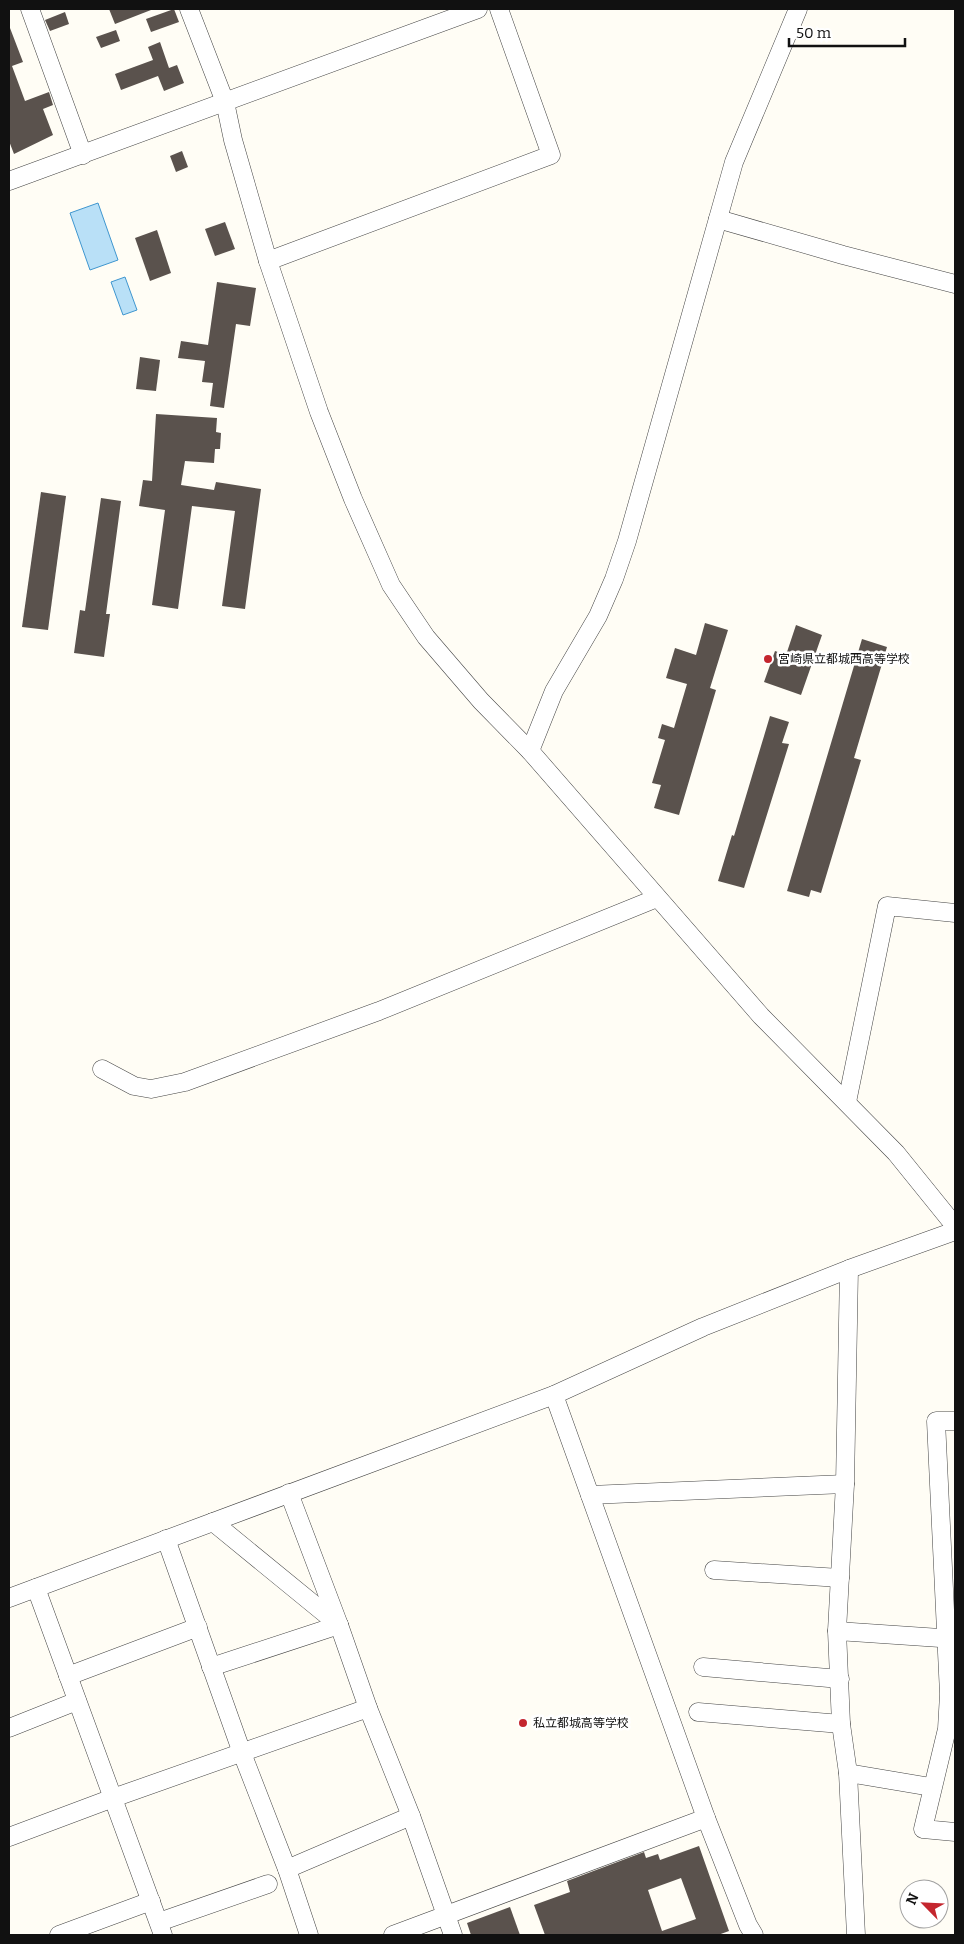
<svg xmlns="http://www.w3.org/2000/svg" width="964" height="1944" viewBox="0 0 964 1944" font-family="Bitter,'Noto Sans JP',serif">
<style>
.water{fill:#b9e0f7;stroke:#3f96cf}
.building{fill:#5a524d;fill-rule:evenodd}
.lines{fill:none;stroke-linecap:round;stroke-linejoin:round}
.minor-casing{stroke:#444;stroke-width:19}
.minor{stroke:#fff;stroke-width:18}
.poi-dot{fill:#c4262e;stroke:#fff;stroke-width:2}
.labels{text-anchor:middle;stroke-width:5;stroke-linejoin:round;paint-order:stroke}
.poi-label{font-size:12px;fill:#111;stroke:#fff;text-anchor:start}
</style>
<rect width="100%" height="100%" fill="#fffdf5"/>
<!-- water -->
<g class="water">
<polygon points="98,203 118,260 90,270 70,213"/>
<polygon points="125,277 137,310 123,315 111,282"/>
</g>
<!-- building -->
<g class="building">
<polygon points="109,9 151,9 151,10 115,24"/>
<polygon points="174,9 179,22 151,32 146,19"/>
<polygon points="65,12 69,24 50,31 45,20"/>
<polygon points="9,28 10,28 23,62 12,66 25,101 49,92 53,105 43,109 53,135 14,154 9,141"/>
<polygon points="116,30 120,41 101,48 96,37"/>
<polygon points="160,42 169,68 177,65 184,83 164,91 158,76 121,90 115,74 153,60 148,47"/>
<polygon points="182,151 188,167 176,172 170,156"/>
<polygon points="225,222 235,249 215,256 205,229"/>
<polygon points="157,230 171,273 150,281 135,238"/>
<polygon points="217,282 256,288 250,326 236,324 224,408 210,406 213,383 202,382 205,361 178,358 181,341 208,345"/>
<polygon points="140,357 160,360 156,391 136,389"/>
<polygon points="156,414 217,418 216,432 221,433 220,449 215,449 214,463 185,461 181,485 214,490 216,482 261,489 245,609 222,606 235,511 192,506 178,609 152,605 165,510 139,506 143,480 152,481"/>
<polygon points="41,492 66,496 48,630 22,627"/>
<polygon points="101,498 121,501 106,614 110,614 104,657 74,653 80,610 85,611"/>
<polygon points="705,623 728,630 710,688 716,690 679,815 654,808 661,785 652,783 665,740 658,738 662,724 674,728 687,684 666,678 675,648 696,655"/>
<polygon points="796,625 822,635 801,695 764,682 775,651 786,655"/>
<polygon points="862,639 887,647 854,758 861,760 821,893 811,890 809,897 787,891"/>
<polygon points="770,716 789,722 782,743 789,744 744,888 718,881 732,835 734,836"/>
<path d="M699,1846L729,1931L718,1935H545L534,1905L570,1892L567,1881L644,1852L646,1858L658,1854L660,1860ZM681,1878L696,1919L662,1931L648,1890Z"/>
<polygon points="510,1907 520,1935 471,1935 467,1923"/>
</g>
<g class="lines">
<defs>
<g id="minor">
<polyline points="30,9 83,155"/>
<polyline points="189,9 225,102 233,140 268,261 319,412 353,499 391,585 426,637 481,701 530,751 761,1016 896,1153 955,1226"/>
<polyline points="9,181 478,9"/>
<polyline points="718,219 843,255 955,284"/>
<polyline points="268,261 551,155 499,9"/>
<polyline points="530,751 554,691 598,616 614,579 627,541 734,162 798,9"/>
<polyline points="102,1069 134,1086 151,1089 185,1082 379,1011 657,898"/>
<polyline points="847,1102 887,906 955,913"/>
<polyline points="849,1269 845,1484 837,1631 841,1724 848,1773 856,1935"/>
<polyline points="554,1395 706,1818 748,1925 754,1935"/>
<polyline points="955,1421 936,1421 949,1694 947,1729 923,1829 955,1832"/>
<polyline points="289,1493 339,1625 368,1708 411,1816 453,1935"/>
<polyline points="590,1495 845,1484"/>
<polyline points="213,1522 339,1625"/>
<polyline points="166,1539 242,1753 287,1869 309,1935"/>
<polyline points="714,1570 840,1578"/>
<polyline points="36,1588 163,1935"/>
<polyline points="9,1598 554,1395 703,1327 849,1269 955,1231"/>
<polyline points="837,1631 955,1639"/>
<polyline points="211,1667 339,1625"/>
<polyline points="703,1667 840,1679"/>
<polyline points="68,1676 198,1627"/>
<polyline points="698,1712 841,1724"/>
<polyline points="9,1728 77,1701"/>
<polyline points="848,1773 931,1787"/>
<polyline points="9,1837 113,1798 368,1708"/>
<polyline points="287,1869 411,1816"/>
<polyline points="159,1922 268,1884"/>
<polyline points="59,1935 151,1901"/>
<polyline points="393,1935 706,1818"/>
</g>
</defs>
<!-- minor casing -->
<use href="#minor" class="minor-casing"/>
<!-- minor -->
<use href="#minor" class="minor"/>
</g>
<!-- markers -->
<g class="poi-dot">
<circle cx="768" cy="659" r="5"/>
<circle cx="523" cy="1723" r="5"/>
</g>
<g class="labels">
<!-- poi labels -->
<g class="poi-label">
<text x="778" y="663">宮崎県立都城西高等学校</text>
<text x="533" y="1727">私立都城高等学校</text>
</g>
</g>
<!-- border -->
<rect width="964" height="1944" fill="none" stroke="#111111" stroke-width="20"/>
<!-- north arrow -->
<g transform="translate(924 1904) rotate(294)"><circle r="24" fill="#ffffff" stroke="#a0a0a0"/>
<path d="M0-4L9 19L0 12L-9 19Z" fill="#c4262e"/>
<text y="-8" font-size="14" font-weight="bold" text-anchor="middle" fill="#111111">N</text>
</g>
<!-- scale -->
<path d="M789 38v8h116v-8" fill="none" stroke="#111111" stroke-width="2.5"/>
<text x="796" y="38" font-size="15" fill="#111111" stroke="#ffffff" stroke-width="4" paint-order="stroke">50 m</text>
</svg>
